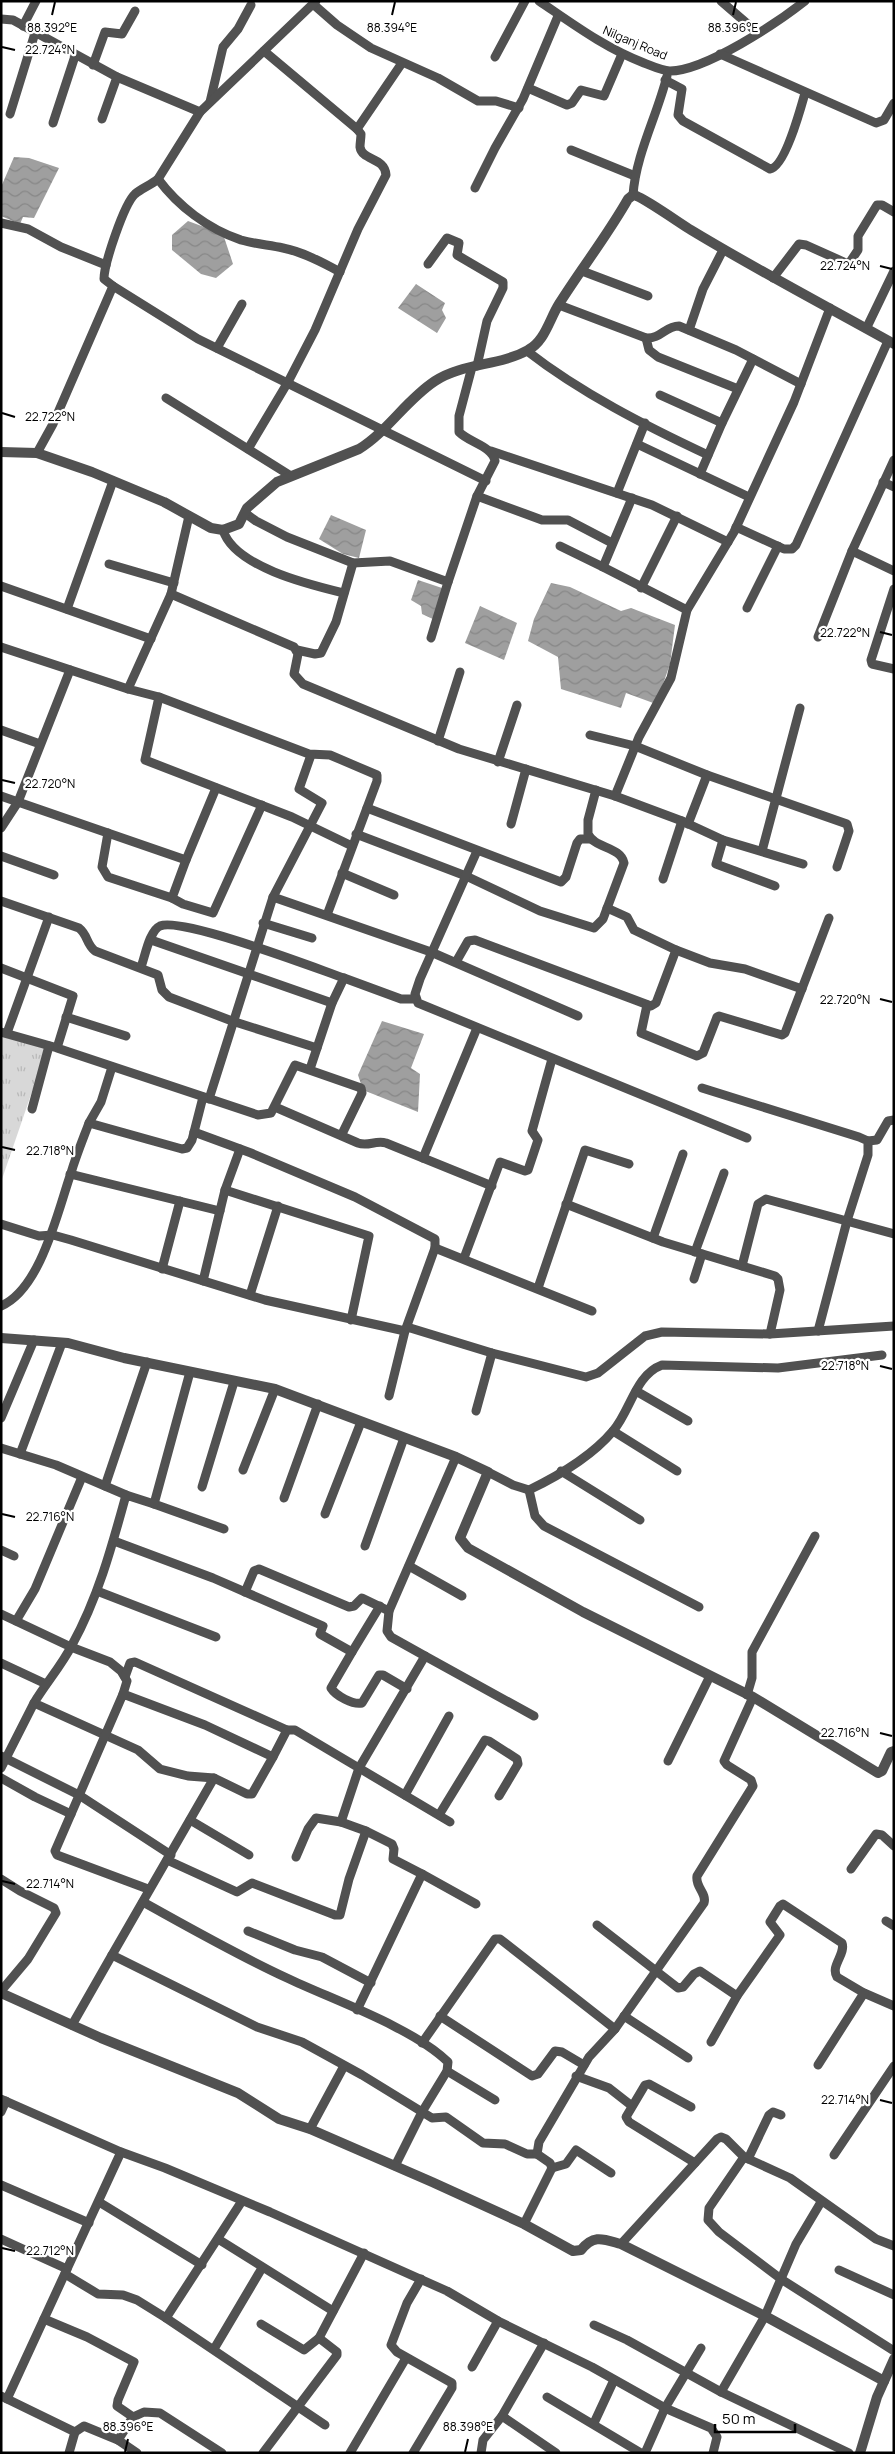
<svg xmlns="http://www.w3.org/2000/svg" width="895" height="2454" viewBox="0 0 895 2454" font-family="Manrope,sans-serif">
<style>
.park{fill:url(#park-tufts)}
.water{fill:url(#water-waves)}
.lines{fill:none;stroke-linecap:round;stroke-linejoin:round}
.minor{stroke:#515151;stroke-width:9}
.tertiary{stroke:#515151;stroke-width:10}
.ticks{fill:none;stroke:#000;stroke-width:2}
.labels{text-anchor:middle;stroke-width:4.5;stroke-linejoin:round;paint-order:stroke}
.street-label{font-size:12px;fill:#000;stroke:#fff}
.ticks-label{font-size:12px;text-anchor:middle;fill:#000;stroke:#fff;stroke-width:4.5;stroke-linejoin:round;paint-order:stroke}
</style>
<defs>
<pattern id="park-tufts" width="24" height="20" patternUnits="userSpaceOnUse" patternTransform="scale(1.25)"><rect width="24" height="20" fill="#d8d8d8"/><path d="M3 7l-1-3M5 7V3M7 7l1-3M15 17l-1-3M17 17v-4M19 17l1-3" fill="none" stroke="#b8b8b8"/></pattern>
<pattern id="water-waves" width="16" height="10" patternUnits="userSpaceOnUse" patternTransform="scale(1.25)"><rect width="16" height="10" fill="#9f9f9f"/><path d="M0 5q4-4 8 0t8 0" fill="none" stroke="#878787"/></pattern>
</defs>
<rect width="100%" height="100%" fill="#fff"/>
<!-- park -->
<polygon class="park" points="1,1035 47,1048 1,1182"/>
<!-- water -->
<g class="water">
<polygon points="14,157 29,158 59,168 34,218 23,217 20,224 1,216 1,187"/>
<polygon points="188,221 223,234 233,264 216,278 201,274 172,250 172,235"/>
<polygon points="416,284 445,303 442,310 446,318 437,333 398,308"/>
<polygon points="331,515 366,530 359,558 343,554 319,539"/>
<polygon points="418,580 442,588 435,620 422,614 421,606 411,600"/>
<polygon points="551,583 570,587 621,611 631,608 675,625 670,664 656,704 626,693 621,708 561,689 558,657 528,641 534,619"/>
<polygon points="480,606 517,623 504,660 465,643"/>
<polygon points="382,1021 424,1034 411,1068 420,1074 418,1112 363,1090 358,1075"/>
</g>
<g class="lines">
<!-- minor -->
<g class="minor">
<path d="M539,1C573,24 605,48 644,63C652,66 662,71 670,71C705,71 777,23 805,1"/>
<polyline points="721,1 758,33"/>
<polyline points="313,4 337,25 371,48 438,78 478,101 496,101 519,108"/>
<path d="M1,19L13,20L117,77L200,112L158,179C151,185 142,188 135,194C124,204 104,264 104,279L113,286L53,424L37,453"/>
<polyline points="23,26 36,1"/>
<polyline points="720,54 876,123 884,120 894,103"/>
<polyline points="495,57 525,1"/>
<polyline points="93,65 105,32 122,34 135,11"/>
<path d="M665,80L682,89L678,115L683,121L770,169C785,167 801,107 805,93"/>
<polyline points="528,88 567,105 572,103 581,90 604,96 622,54"/>
<polyline points="210,102 223,47 238,29 251,5"/>
<polyline points="200,112 316,1"/>
<polyline points="10,114 35,33"/>
<polyline points="102,119 117,77"/>
<polyline points="53,123 75,56"/>
<polyline points="357,129 402,63"/>
<polyline points="571,150 635,176"/>
<path d="M158,179C178,206 208,229 241,240C255,244 269,245 283,248C303,252 322,262 340,272"/>
<polyline points="475,188 495,148 523,99 558,16"/>
<path d="M633,195C636,154 657,116 667,76"/>
<polyline points="1,223 28,229 61,247 106,265"/>
<polyline points="428,264 447,238 459,243 457,255 503,282 503,288 487,321 477,366"/>
<polyline points="582,271 648,296"/>
<polyline points="773,278 799,244 806,245 846,263 850,262 858,250 858,236 877,205 882,205 894,212"/>
<polyline points="113,286 198,339 486,481"/>
<path d="M559,305L646,338C661,339 665,326 679,326L736,350L801,384"/>
<polyline points="867,327 894,271"/>
<polyline points="689,330 703,289 723,250"/>
<polyline points="646,338 649,350 658,357 738,389"/>
<polyline points="217,348 242,304"/>
<path d="M527,351C581,393 646,426 708,455"/>
<polyline points="660,395 722,423"/>
<polyline points="166,398 291,476"/>
<polyline points="637,444 749,497"/>
<path d="M248,449L288,382L315,330L358,229L386,175C385,157 362,161 360,147C360,143 361,138 361,134L357,129L264,51"/>
<polyline points="491,451 652,505 728,542"/>
<polyline points="700,474 722,423 753,359"/>
<polyline points="883,482 894,487"/>
<polyline points="617,493 645,423"/>
<polyline points="477,496 542,520 568,520 612,543"/>
<polyline points="632,498 603,567 687,610"/>
<polyline points="245,513 256,521 287,537 353,563 390,561 448,582 431,638"/>
<polyline points="736,527 784,549 792,549 796,545 888,341"/>
<path d="M223,530C234,567 311,585 344,593"/>
<polyline points="560,546 603,567"/>
<polyline points="852,551 894,571"/>
<polyline points="109,564 174,583"/>
<path d="M448,582L477,496L495,461C492,446 470,443 459,432V416L472,367"/>
<polyline points="1,586 151,639"/>
<polyline points="641,588 677,516"/>
<polyline points="894,589 871,660 872,664 894,669"/>
<polyline points="171,594 189,516"/>
<polyline points="747,608 778,546"/>
<polyline points="67,609 113,481"/>
<polyline points="818,637 852,551 894,460"/>
<polyline points="1,647 128,689"/>
<polyline points="297,650 315,654 321,653 336,622 353,563"/>
<polyline points="70,670 18,802 186,860 216,788"/>
<polyline points="159,697 309,754 330,755 377,775 377,781 327,915"/>
<polyline points="1,730 40,744"/>
<polyline points="590,735 635,746 707,775 847,824 849,831 837,867"/>
<polyline points="438,741 460,672"/>
<polyline points="498,762 517,705"/>
<polyline points="1,796 18,802 1,828"/>
<polyline points="615,796 639,737 671,678 687,610 734,532 794,402 830,308"/>
<polyline points="367,808 561,882 566,877 577,843 580,839 590,839"/>
<polyline points="511,824 526,769"/>
<polyline points="688,824 707,775"/>
<polyline points="108,833 102,867 108,877 172,898"/>
<path d="M356,834L466,876L540,911L594,928L603,919L624,863C620,846 595,849 588,834V820L596,790"/>
<polyline points="723,840 716,864 775,886"/>
<polyline points="352,846 292,817 145,760 159,697 128,689 171,594 294,647 298,654 294,674 303,684 459,749 615,796 682,821 723,840 803,864"/>
<polyline points="477,851 420,979 415,994 418,1003 747,1138"/>
<polyline points="762,851 800,708"/>
<polyline points="1,856 54,875"/>
<polyline points="186,860 172,898 183,904 213,913 262,805"/>
<polyline points="342,873 394,895"/>
<polyline points="663,879 682,821"/>
<polyline points="273,897 431,952 578,1016"/>
<path d="M1,901L79,928C88,935 86,944 95,951L158,975L162,990L169,997L232,1021L317,1048"/>
<polyline points="607,908 627,917 634,930 676,950 710,963 745,969 802,989"/>
<polyline points="263,923 312,938"/>
<polyline points="151,940 332,1003"/>
<polyline points="456,962 468,941 475,940 651,1006 656,1003 676,950"/>
<path d="M141,967C145,957 149,931 160,926C183,917 315,968 344,978"/>
<polyline points="1,968 73,996 57,1048 258,1115 271,1113 295,1065 361,1088 362,1093 342,1134"/>
<polyline points="647,1005 641,1033 697,1056 703,1053 717,1017 719,1016 782,1035 785,1033 829,918"/>
<polyline points="66,1017 126,1036"/>
<polyline points="1,1032 54,1047"/>
<polyline points="7,1033 49,917"/>
<polyline points="310,1069 332,1003 344,978 401,999 415,999"/>
<polyline points="702,1088 859,1137 868,1141 868,1155 847,1221 818,1331"/>
<polyline points="209,1099 273,897 322,803 299,789 311,755"/>
<path d="M275,1107L358,1143C368,1147 375,1140 386,1143L492,1186"/>
<polyline points="32,1109 49,1046"/>
<polyline points="89,1123 101,1102 112,1067"/>
<polyline points="194,1132 251,1153 355,1197 435,1239 435,1248 405,1331 389,1396"/>
<polyline points="868,1141 877,1140 888,1121 894,1120"/>
<polyline points="423,1158 477,1028"/>
<polyline points="70,1174 220,1211"/>
<polyline points="225,1190 369,1236 351,1320"/>
<polyline points="566,1204 663,1242 775,1276 778,1279 780,1290 770,1334"/>
<polyline points="1,1224 39,1236 53,1235 71,1240 265,1300 405,1331"/>
<polyline points="653,1238 683,1154"/>
<polyline points="435,1248 592,1311"/>
<polyline points="695,1252 724,1173"/>
<polyline points="464,1258 500,1162 525,1171 528,1170 538,1140 532,1131 552,1059"/>
<polyline points="742,1266 758,1204 766,1199 894,1234"/>
<polyline points="162,1269 180,1201"/>
<polyline points="694,1279 702,1254"/>
<polyline points="203,1281 225,1190 240,1149"/>
<polyline points="538,1288 585,1150 629,1164"/>
<polyline points="250,1295 278,1206"/>
<path d="M1,1306C41,1289 58,1210 71,1173C76,1156 83,1139 89,1123L182,1149L187,1148L192,1140L203,1097"/>
<polyline points="407,1327 492,1353 586,1377 598,1373 645,1336 662,1332 770,1334 894,1326"/>
<polyline points="190,1372 154,1504 224,1529"/>
<polyline points="636,1391 688,1421"/>
<polyline points="476,1411 492,1353"/>
<polyline points="1,1418 34,1340"/>
<polyline points="613,1431 677,1471"/>
<polyline points="1,1448 56,1465 126,1495"/>
<polyline points="20,1454 62,1343"/>
<polyline points="243,1470 275,1389"/>
<polyline points="561,1471 640,1520"/>
<path d="M488,1472L513,1485L529,1490C558,1476 592,1456 613,1431C631,1410 635,1375 662,1365L778,1368L882,1355"/>
<polyline points="105,1486 147,1362"/>
<polyline points="202,1487 234,1382"/>
<polyline points="529,1490 535,1516 544,1526 699,1607"/>
<polyline points="284,1498 318,1404"/>
<path d="M154,1504L126,1495C112,1546 98,1598 72,1645C62,1665 46,1683 34,1703L138,1750L160,1769L188,1776L214,1778L112,1955L257,2027L302,2042L362,2075L432,2118L446,2117L483,2143L505,2144L527,2154H537"/>
<polyline points="325,1514 361,1422"/>
<path d="M114,1541L213,1578L323,1626L320,1634L352,1652L331,1688C336,1696 353,1705 362,1703L379,1675H383L407,1689"/>
<polyline points="365,1546 404,1438"/>
<polyline points="1,1550 14,1556"/>
<polyline points="409,1566 462,1596"/>
<polyline points="97,1591 216,1637"/>
<polyline points="245,1592 254,1571 259,1569 349,1607 354,1606 362,1598 389,1611"/>
<polyline points="1,1614 71,1647 110,1662 121,1671 127,1681 123,1694"/>
<polyline points="16,1621 35,1589 82,1477"/>
<polyline points="352,1652 380,1606"/>
<polyline points="425,1656 534,1716"/>
<polyline points="1,1663 46,1684"/>
<polyline points="125,1677 130,1663 135,1662 287,1730"/>
<polyline points="747,1695 752,1678 752,1652 815,1536"/>
<polyline points="1,1756 79,1795 171,1855"/>
<polyline points="668,1761 710,1676"/>
<polyline points="1,1768 34,1703"/>
<polyline points="1,1778 35,1797 71,1814"/>
<polyline points="214,1778 247,1794 252,1794 273,1757"/>
<polyline points="405,1795 449,1716"/>
<polyline points="439,1815 485,1740 489,1741 517,1759 518,1764 499,1796"/>
<polyline points="190,1820 249,1855"/>
<polyline points="450,1822 359,1768 425,1656 391,1637 387,1631 389,1611 456,1457"/>
<polyline points="296,1857 308,1829 316,1818 341,1822"/>
<polyline points="851,1869 876,1834 882,1835 894,1846"/>
<polyline points="422,1874 476,1904"/>
<polyline points="1,1879 20,1891 54,1908 56,1913 28,1959 1,1991"/>
<polyline points="148,1889 57,1855 55,1851 123,1694 205,1725 273,1757 287,1730 295,1730 359,1768 341,1822 366,1831 349,1879 340,1915 335,1915 252,1883 237,1892 167,1860"/>
<path d="M143,1902C190,1928 237,1955 287,1978C333,2000 412,2027 448,2062L447,2071L422,2112L395,2166"/>
<polyline points="886,1921 894,1926"/>
<path d="M597,1925L678,1988L683,1987L694,1974L700,1971L737,1996L780,1935L770,1922L780,1906L783,1904L842,1943C846,1954 830,1966 837,1977L864,1993L894,2006"/>
<polyline points="248,1931 295,1950 322,1957 371,1983"/>
<polyline points="357,2010 422,1874 393,1859 394,1849 392,1844 366,1831"/>
<polyline points="440,2016 532,2076 538,2074 555,2051 562,2052 584,2065"/>
<polyline points="624,2016 688,2058"/>
<polyline points="72,2025 112,1955"/>
<polyline points="711,2042 737,1996"/>
<polyline points="422,2043 495,1939 500,1939 615,2029"/>
<polyline points="818,2065 864,1993"/>
<polyline points="447,2071 495,2100"/>
<polyline points="576,2076 609,2088 632,2106"/>
<polyline points="1,2099 121,2152"/>
<polyline points="691,2107 649,2084 645,2085 626,2117 629,2122 695,2163"/>
<polyline points="1,2112 6,2101"/>
<polyline points="310,2129 344,2066"/>
<polyline points="834,2155 894,2066"/>
<polyline points="744,2157 709,2208 708,2220 719,2232 781,2279 894,2351"/>
<polyline points="748,2159 769,2115 773,2112 781,2115"/>
<polyline points="552,2168 566,2164 576,2150 611,2173"/>
<polyline points="1,2185 89,2223"/>
<polyline points="242,2201 166,2318 325,2425"/>
<polyline points="99,2202 202,2265"/>
<path d="M524,2224L552,2168L550,2163L537,2154L539,2142L589,2057L615,2029L704,1903C707,1893 695,1887 697,1876L753,1786L751,1780L727,1765L724,1761L753,1697"/>
<polyline points="1,2239 67,2269"/>
<polyline points="218,2239 333,2311"/>
<polyline points="621,2244 717,2139 721,2137 726,2139 744,2157 790,2178 876,2239 894,2246"/>
<polyline points="839,2270 894,2295"/>
<polyline points="65,2274 98,2294 123,2295 137,2300 166,2318"/>
<polyline points="44,2319 87,2337 134,2362 118,2400 117,2406 133,2417 144,2412 160,2413 222,2453"/>
<polyline points="261,2324 304,2350 319,2338 364,2253"/>
<polyline points="594,2325 627,2340 721,2392 849,2453"/>
<polyline points="701,2348 665,2408 711,2428 717,2437 713,2453"/>
<polyline points="214,2349 262,2268"/>
<polyline points="472,2367 498,2321"/>
<polyline points="721,2392 765,2316 796,2244 821,2202"/>
<polyline points="1,2396 75,2432 69,2453"/>
<polyline points="547,2397 641,2453"/>
<polyline points="7,2399 121,2152 165,2168 270,2212 447,2291 498,2321 592,2367 665,2408 645,2453"/>
<polyline points="502,2416 556,2453"/>
<polyline points="594,2423 614,2380"/>
<polyline points="75,2432 84,2426 118,2440 133,2417"/>
<polyline points="118,2440 137,2453"/>
<polyline points="263,2453 337,2355 337,2352 319,2338"/>
<polyline points="350,2453 406,2358"/>
<polyline points="413,2453 452,2388 452,2383 397,2352 391,2345 407,2303 421,2279"/>
<polyline points="481,2453 483,2440 502,2416 544,2343"/>
</g>
<!-- tertiary -->
<g class="tertiary">
<path d="M1,452L37,453L92,472L164,502L211,528L223,530L239,524L247,508L277,482L359,449C388,431 406,400 435,381C462,363 500,366 528,350C545,341 549,320 559,304C581,269 607,236 628,199L633,195C640,195 681,224 691,230C757,270 826,306 894,344"/>
<polyline points="1,1338 68,1343 124,1358 275,1389 456,1457 488,1472 460,1538 468,1548 583,1612 753,1697 878,1773 882,1771 891,1752 894,1751"/>
<path d="M1,1993L101,2038L238,2093L279,2119L310,2129L432,2182L524,2224L573,2251L581,2250C594,2234 603,2239 621,2244L765,2316L884,2381"/>
<polyline points="860,2453 877,2397 894,2359"/>
</g>
</g>
<!-- ticks -->
<path class="ticks" d="M52,15L55,2M392,15L395,2M733,15L736,2M2,47L15,50M880,266L892,269M2,413L15,417M880,632L892,635M2,780L15,783M880,999L892,1002M2,1147L15,1150M880,1366L892,1369M2,1514L15,1517M880,1733L892,1736M2,1881L15,1884M880,2100L892,2103M2,2248L15,2251M125,2452L128,2439M465,2452L468,2439"/>
<g class="labels">
<!-- street labels -->
<g class="street-label">
<text transform="translate(635 43) rotate(23)" y="4">Nilganj Road</text>
</g>
</g>
<g class="ticks-label">
<text x="52" y="32">88.392°E</text>
<text x="392" y="32">88.394°E</text>
<text x="733" y="32">88.396°E</text>
<text x="50" y="54">22.724°N</text>
<text x="845" y="270">22.724°N</text>
<text x="50" y="421">22.722°N</text>
<text x="845" y="637">22.722°N</text>
<text x="50" y="788">22.720°N</text>
<text x="845" y="1004">22.720°N</text>
<text x="50" y="1155">22.718°N</text>
<text x="845" y="1370">22.718°N</text>
<text x="50" y="1521">22.716°N</text>
<text x="845" y="1737">22.716°N</text>
<text x="50" y="1888">22.714°N</text>
<text x="845" y="2104">22.714°N</text>
<text x="50" y="2255">22.712°N</text>
<text x="128" y="2431">88.396°E</text>
<text x="468" y="2431">88.398°E</text>
</g>
<!-- border -->
<rect width="895" height="2454" fill="none" stroke="#000000" stroke-width="5"/>
<!-- scale -->
<path d="M715 2424v8h80v-8" fill="none" stroke="#000000" stroke-width="2.5"/>
<text x="722" y="2424" font-size="15" fill="#000000" stroke="#ffffff" stroke-width="4" paint-order="stroke">50 m</text>
</svg>
